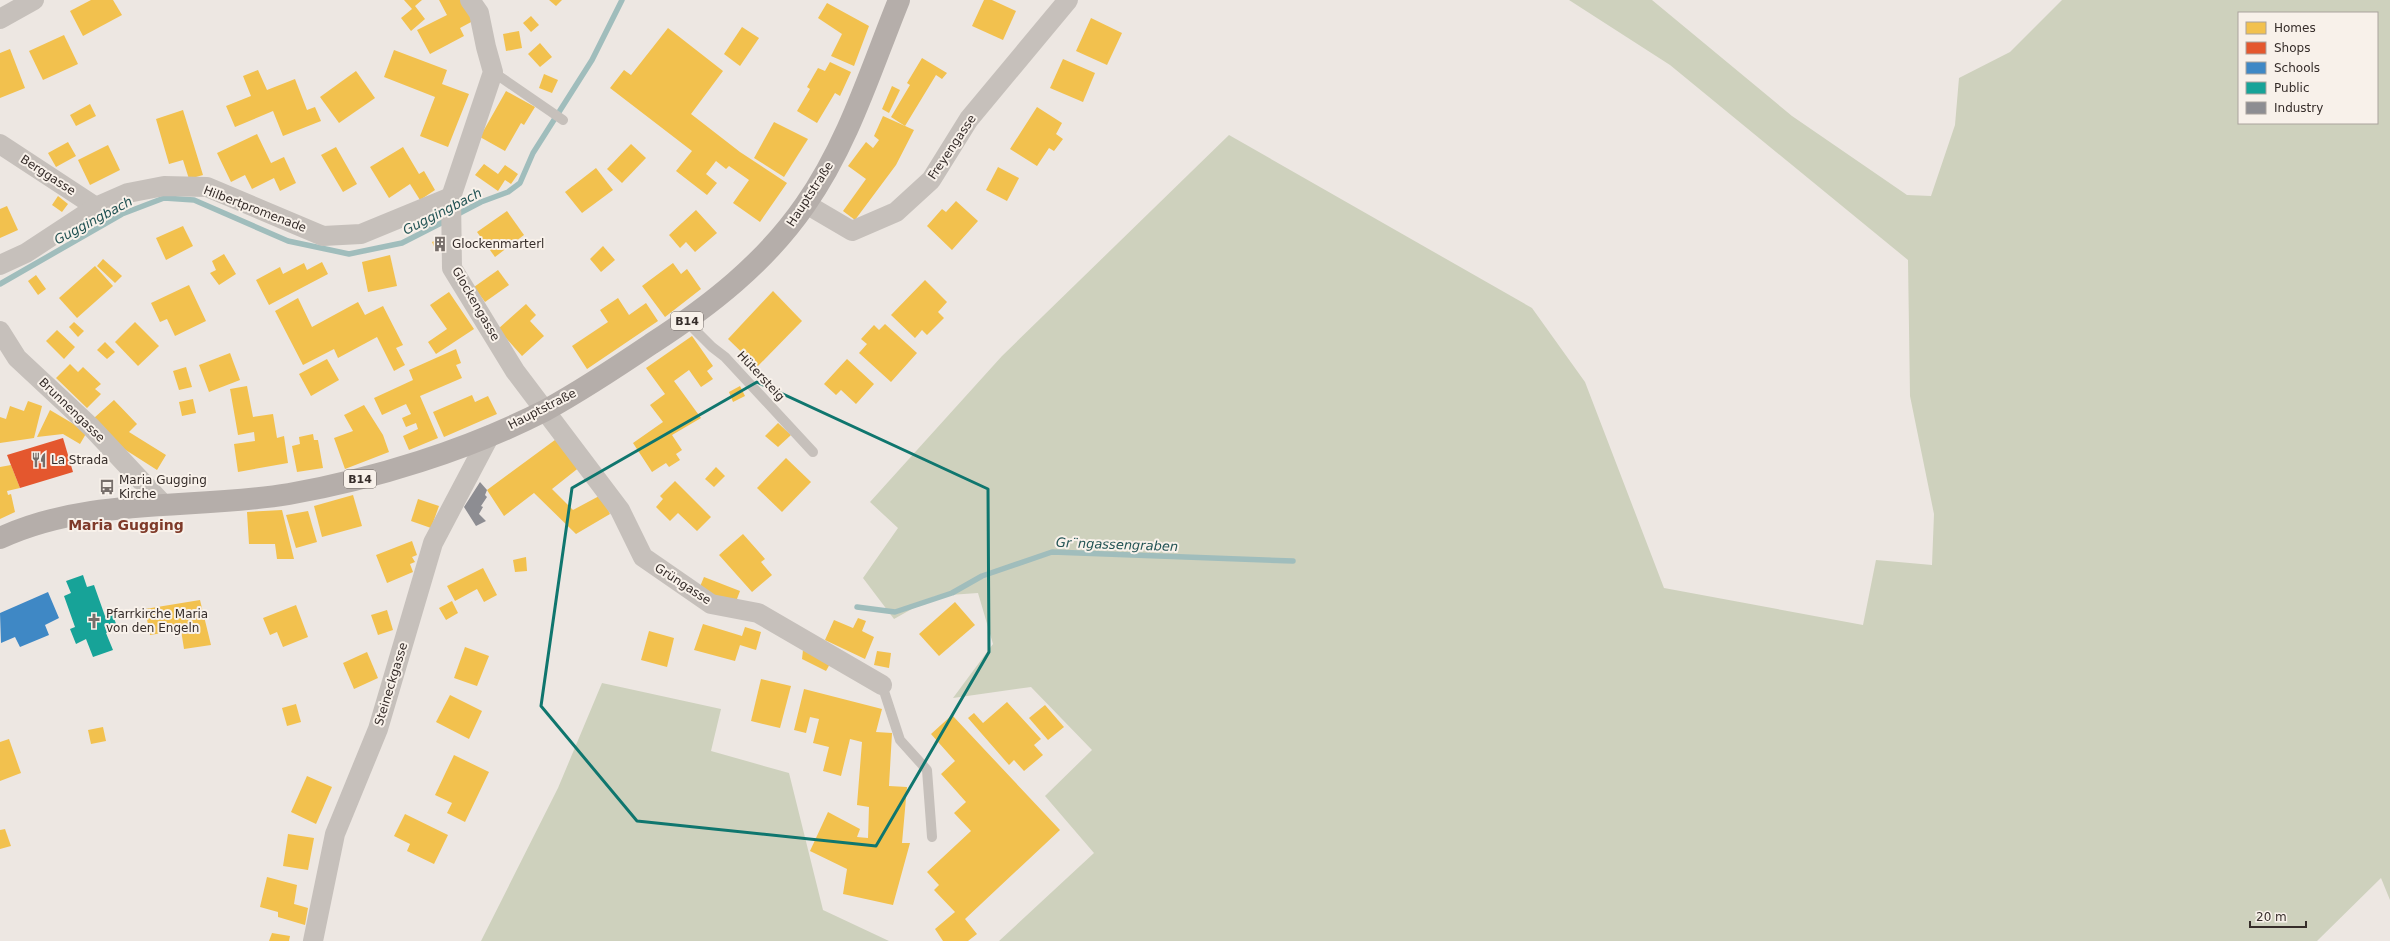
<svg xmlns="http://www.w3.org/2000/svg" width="2390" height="941" viewBox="0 0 2390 941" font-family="'DejaVu Sans',sans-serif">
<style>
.green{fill:#ced1bd;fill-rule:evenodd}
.homes{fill:#f2c14e}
.shops{fill:#e4572e}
.schools{fill:#3f88c5}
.public{fill:#17a398}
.industry{fill:#8d8d92}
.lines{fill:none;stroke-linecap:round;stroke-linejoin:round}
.stream{stroke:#a0bdbc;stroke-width:5.5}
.lane{stroke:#c6c0bb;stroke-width:10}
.street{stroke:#c6c0bb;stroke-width:20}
.primary{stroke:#b5aeaa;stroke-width:22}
.marked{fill:none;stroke:#0f766e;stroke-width:3;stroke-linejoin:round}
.labels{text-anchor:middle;stroke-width:4;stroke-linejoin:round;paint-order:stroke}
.shield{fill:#f8f1ea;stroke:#706864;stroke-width:1}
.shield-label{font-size:11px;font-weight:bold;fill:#362d2a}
.street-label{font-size:12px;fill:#362d2a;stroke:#f8f1ea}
.poi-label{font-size:12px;fill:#362d2a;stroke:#f8f1ea;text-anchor:start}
.water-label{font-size:13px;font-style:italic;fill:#225354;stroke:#f8f1ea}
.quarter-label{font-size:14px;font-weight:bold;fill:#7f3a29;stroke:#f8f1ea}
</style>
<rect width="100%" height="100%" fill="#ede7e2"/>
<!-- green -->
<g class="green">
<path d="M1569,0H1652L1792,116L1907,195L1931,196L1955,125L1959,78L2010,52L2062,0H2390V900L2381,878L2317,941H999L1094,853L1045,796L1092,750L1031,687L953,698L993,644L978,593L935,596L894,619L863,578L898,528L870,502L1002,356L1229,135L1532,308L1585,382L1664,588L1863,625L1876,560L1932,565L1934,514L1910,396L1908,260L1670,65ZM2239,13H2377V123H2239Z"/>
<polygon points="602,683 721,709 711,751 789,773 823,910 889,941 481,941 558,788"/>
</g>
<!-- homes -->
<g class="homes">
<polygon points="91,0 113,0 122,15 83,36 70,11"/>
<polygon points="404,0 422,0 415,6 425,19 411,31 401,18 412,9"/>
<polygon points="439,0 461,0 473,21 460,28 464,36 430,54 417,30 447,15"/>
<polygon points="549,0 562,0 556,6"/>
<polygon points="984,0 992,0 1016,11 1003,40 972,26"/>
<polygon points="827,3 869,26 854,66 831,56 842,34 818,18"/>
<polygon points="531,16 539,25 531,32 523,23"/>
<polygon points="1091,18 1122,33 1107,65 1076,51"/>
<polygon points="742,27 759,38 740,66 724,54"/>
<polygon points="668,28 723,71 691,114 740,152 787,183 760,222 733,203 749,180 729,166 726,169 716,161 706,174 717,183 707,195 676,171 692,151 610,88 624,70 631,75"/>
<polygon points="519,31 522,48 506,51 503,34"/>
<polygon points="64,35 78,64 43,80 29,51"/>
<polygon points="540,43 552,57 540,67 528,54"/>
<polygon points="10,49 25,88 0,98 0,53"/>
<polygon points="394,50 447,70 442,84 469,94 448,147 420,136 435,97 384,77"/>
<polygon points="922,58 947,73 942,79 936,75 905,126 891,117 910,85 907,83"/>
<polygon points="1063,59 1095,73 1083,102 1050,88"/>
<polygon points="830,62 851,72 840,96 835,93 817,123 797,111 810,89 807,87 818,68 825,71"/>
<polygon points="258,70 267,90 295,79 307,110 315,107 321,121 283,136 273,111 235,127 226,106 251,96 243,76"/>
<polygon points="356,71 375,98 339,123 320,97"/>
<polygon points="544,74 558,80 552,93 539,88"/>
<polygon points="892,86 900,90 889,113 882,109"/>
<polygon points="506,91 535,107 524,125 521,123 505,151 480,137"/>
<polygon points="90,104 96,116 76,126 70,115"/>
<polygon points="1037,107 1062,123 1056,134 1063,139 1054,151 1049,148 1037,166 1010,149"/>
<polygon points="183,110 203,175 189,179 183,160 169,164 156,119"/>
<polygon points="883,116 914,130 896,165 855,220 843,211 866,179 848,166 866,142 873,148 879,140 874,136"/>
<polygon points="774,122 808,139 784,177 754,158"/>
<polygon points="257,134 271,163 284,157 296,183 280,191 274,178 252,189 245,175 231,182 217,153"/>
<polygon points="68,142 76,156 56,167 48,153"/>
<polygon points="631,144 646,158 622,183 607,169"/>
<polygon points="108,145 120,170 90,185 78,160"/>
<polygon points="336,147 357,184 343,192 321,155"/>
<polygon points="403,147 419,174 424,171 435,190 420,200 410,184 389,198 370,167"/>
<polygon points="484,164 498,174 505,165 518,174 511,184 505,180 498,191 475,175"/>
<polygon points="998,167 1019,178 1007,201 986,190"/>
<polygon points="596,168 613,190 582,213 565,192"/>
<polygon points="58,196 68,204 62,212 52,205"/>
<polygon points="956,201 978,221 952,250 927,226 942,209 946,212"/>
<polygon points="7,206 18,230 0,238 0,209"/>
<polygon points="696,210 717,233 695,252 686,242 680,248 669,235"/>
<polygon points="507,211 524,235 495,257 477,232"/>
<polygon points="183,226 193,246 166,260 156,238"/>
<polygon points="444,236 448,246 436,251 432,242"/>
<polygon points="603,246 615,260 601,272 590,259"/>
<polygon points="224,254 236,274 219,285 210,273 216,270 212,261"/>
<polygon points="390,255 397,286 368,292 362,262"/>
<polygon points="103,259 122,276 115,283 97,266"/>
<polygon points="322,262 328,274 269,305 256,280 280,267 283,274 304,263 307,270"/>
<polygon points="673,263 681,274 687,269 701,289 665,317 642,286"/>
<polygon points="95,266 113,286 77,318 59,298"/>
<polygon points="498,270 509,285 485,302 474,287"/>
<polygon points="36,275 46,289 38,295 28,281"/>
<polygon points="925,280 947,302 938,312 944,318 927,335 922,330 915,338 891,315"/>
<polygon points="189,285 206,321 175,336 167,319 160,322 151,303"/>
<polygon points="773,291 802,321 757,367 728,339"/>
<polygon points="449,292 474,329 436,354 428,342 447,329 430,305"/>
<polygon points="298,298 312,327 358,302 365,315 383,306 403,345 396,348 405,365 394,371 377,337 338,358 334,349 303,365 275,311"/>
<polygon points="618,298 629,315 646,303 658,321 587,369 572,346 608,322 600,310"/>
<polygon points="526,304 536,315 530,321 544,336 522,356 498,329"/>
<polygon points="74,322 84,331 78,337 69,327"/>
<polygon points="135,322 159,346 138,366 115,342"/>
<polygon points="885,324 917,353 891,382 859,353 867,344 861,339 874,325 879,330"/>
<polygon points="57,330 75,347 64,359 46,341"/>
<polygon points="692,336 713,366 707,371 713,379 701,387 689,370 674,381 701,418 672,435 682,450 676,454 680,460 669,467 666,463 652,472 633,443 663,422 650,405 665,394 646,368"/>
<polygon points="105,342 115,352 107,359 97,350"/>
<polygon points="456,349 461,363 456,365 462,378 420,396 438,438 409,450 403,436 418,429 416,423 406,427 402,418 411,414 406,404 382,415 374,398 413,380 409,370"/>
<polygon points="230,353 240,380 209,392 199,365"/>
<polygon points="327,359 339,380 311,396 299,374"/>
<polygon points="847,359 874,384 856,404 841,390 836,395 824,384"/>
<polygon points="70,364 78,372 83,367 101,384 95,389 101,394 87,408 56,378"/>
<polygon points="186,367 192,387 179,390 173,371"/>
<polygon points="247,386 253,417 273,414 277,438 284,436 288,463 238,472 234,444 255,441 254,432 238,435 230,389"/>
<polygon points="740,386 745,396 733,402 729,392"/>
<polygon points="472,395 475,402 488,396 497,414 444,437 433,412"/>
<polygon points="193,399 196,413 182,416 179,402"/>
<polygon points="114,400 137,424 129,432 166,455 157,470 121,447 94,418"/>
<polygon points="28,401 42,406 34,438 0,443 0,417 6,419 10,406 24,411"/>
<polygon points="364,405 383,435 389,452 345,469 334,438 353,431 344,415"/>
<polygon points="50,410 87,432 80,444 63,434 37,437"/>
<polygon points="778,423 791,435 778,447 765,436"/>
<polygon points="313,434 314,440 318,440 323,468 297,472 292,446 300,444 299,437"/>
<polygon points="559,437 581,466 552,489 573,510 601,495 610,514 576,534 534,493 504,516 487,490"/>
<polygon points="786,458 811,482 782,512 757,488"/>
<polygon points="11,465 20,488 7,491 8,495 11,494 15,512 0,519 0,467"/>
<polygon points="716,467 725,476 714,487 705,479"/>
<polygon points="675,481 711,517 697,531 678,513 670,521 656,507 663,499 660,496"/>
<polygon points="353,495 362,526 322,537 314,506"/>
<polygon points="418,499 439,506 431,528 411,521"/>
<polygon points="282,510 294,559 277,559 275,544 249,544 247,512"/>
<polygon points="308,511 317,542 296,548 286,515"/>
<polygon points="743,534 765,559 761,562 772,575 752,592 719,555"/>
<polygon points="412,541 417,555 412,557 415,562 410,564 413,572 387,583 376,555"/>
<polygon points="526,557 527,571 515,572 513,560"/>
<polygon points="483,568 497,595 484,602 477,589 455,601 447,586"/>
<polygon points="704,577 740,591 735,604 699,589"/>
<polygon points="200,600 211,645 184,649 181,630 150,635 145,609"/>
<polygon points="452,601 458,613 446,620 439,608"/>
<polygon points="955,602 975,625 939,656 919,634"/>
<polygon points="296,605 308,637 283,647 277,632 270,635 263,618"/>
<polygon points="387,610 393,630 378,635 371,615"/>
<polygon points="858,618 866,621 862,631 874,637 865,659 825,640 834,620 853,628"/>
<polygon points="703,624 742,636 745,627 761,632 756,650 740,645 735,661 694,650"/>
<polygon points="649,631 674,638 667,667 641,660"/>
<polygon points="465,647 489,656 477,686 454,678"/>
<polygon points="803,650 831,662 826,671 802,659"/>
<polygon points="877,651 891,653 889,668 874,665"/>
<polygon points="367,652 378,678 354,689 343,663"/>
<polygon points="761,679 791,686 780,728 751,721"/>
<polygon points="804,689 882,709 876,732 892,733 889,786 907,787 902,843 910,843 893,905 843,894 847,869 810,851 828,812 860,829 857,837 868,838 869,807 857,805 862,742 850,739 841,776 823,771 829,747 813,743 819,719 810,717 806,733 794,730"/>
<polygon points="450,695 482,711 469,739 436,722"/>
<polygon points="1007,702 1041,739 1034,745 1043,755 1024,771 1014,760 1009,765 968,718 974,713 983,723"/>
<polygon points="296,704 301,722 287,726 282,708"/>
<polygon points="1045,705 1064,727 1048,740 1029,718"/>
<polygon points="952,715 1060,830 965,919 977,934 968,941 943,941 935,929 955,912 934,890 939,885 927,872 971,831 954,813 966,802 941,774 955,761 931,734"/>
<polygon points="103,727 106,741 91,744 88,730"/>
<polygon points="9,739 21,773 0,781 0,742"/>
<polygon points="454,755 489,772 465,822 447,813 452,803 435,795"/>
<polygon points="307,776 332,787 316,824 291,812"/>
<polygon points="405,814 448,835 434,864 407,851 410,844 394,836"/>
<polygon points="5,829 11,846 0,849 0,830"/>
<polygon points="288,834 314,838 308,870 283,866"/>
<polygon points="267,877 297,885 294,904 308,908 305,925 278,917 278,912 260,907"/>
<polygon points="272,933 290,936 289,941 269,941"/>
</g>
<!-- shops -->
<polygon class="shops" points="63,438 73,472 20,488 7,455"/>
<!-- schools -->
<polygon class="schools" points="48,592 59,618 45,625 49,635 20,647 15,637 1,643 0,613"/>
<!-- public -->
<polygon class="public" points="83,575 87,587 94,585 105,616 112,613 118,629 106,633 113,650 93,657 86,639 76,644 70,629 75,627 64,596 71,593 66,581"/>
<!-- industry -->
<polygon class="industry" points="480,482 487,490 485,495 487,497 481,506 483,507 479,514 486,521 476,526 464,507"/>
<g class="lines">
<!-- stream -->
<g class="stream">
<polyline points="456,215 481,202 508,192 520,183 533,153 592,60 622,0"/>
<polyline points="0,284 122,214 164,198 194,200 288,241 349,254 402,243 447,220"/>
<polyline points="857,607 895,612 952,593 982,576 1052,552 1293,561"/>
</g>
<!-- lane -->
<g class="lane">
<polyline points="493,72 563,120"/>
<polyline points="686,321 712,347 725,357 813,452"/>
<polyline points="882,685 900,740 927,770 932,837"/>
</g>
<!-- street -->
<g class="street">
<polyline points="470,0 479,13 486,47 493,72 451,197 452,268 515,371 620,510 643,557 711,604 758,613 882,685"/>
<polyline points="0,19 34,0"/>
<polyline points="0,144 96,207"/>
<polyline points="806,204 852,231 896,212 931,180 969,119 1068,0"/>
<polyline points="0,265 26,253 96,207 128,193 164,186 207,187 323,236 361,234 451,197"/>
<polyline points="0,331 17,358 91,427 164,505"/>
<polyline points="313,941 335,834 378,729 433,543 490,435"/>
</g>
<!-- primary -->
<path class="primary" d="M0,538C91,496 193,510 289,494C374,479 468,450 546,410C582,390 617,367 651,344C710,306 765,263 805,205C848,144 871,69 899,0"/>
</g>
<!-- marked area -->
<path class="marked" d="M757,382L988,489L989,652L876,846L637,821L541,706L572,488Z"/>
<!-- icons -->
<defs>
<symbol id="building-bare" viewBox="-9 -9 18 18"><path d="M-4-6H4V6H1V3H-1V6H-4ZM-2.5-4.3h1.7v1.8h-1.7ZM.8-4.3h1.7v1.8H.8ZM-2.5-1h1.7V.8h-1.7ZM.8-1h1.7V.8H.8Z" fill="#766e6a" stroke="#f8f1ea" stroke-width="2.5" paint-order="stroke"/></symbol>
<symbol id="restaurant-bare" viewBox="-9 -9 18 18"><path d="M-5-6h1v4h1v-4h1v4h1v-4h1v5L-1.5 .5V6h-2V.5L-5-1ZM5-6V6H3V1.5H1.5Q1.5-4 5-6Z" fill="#766e6a" stroke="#f8f1ea" stroke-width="2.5" paint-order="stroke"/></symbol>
<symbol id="bus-bare" viewBox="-9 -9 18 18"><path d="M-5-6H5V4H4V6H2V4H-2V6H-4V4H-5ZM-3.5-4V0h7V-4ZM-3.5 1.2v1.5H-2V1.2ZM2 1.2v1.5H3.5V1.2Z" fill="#766e6a" stroke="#f8f1ea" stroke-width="2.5" paint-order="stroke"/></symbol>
<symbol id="church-bare" viewBox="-9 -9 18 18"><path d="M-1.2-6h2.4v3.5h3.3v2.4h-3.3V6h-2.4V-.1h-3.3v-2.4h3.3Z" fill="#766e6a" stroke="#f8f1ea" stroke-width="2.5" paint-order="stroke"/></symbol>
</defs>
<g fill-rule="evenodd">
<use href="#building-bare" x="429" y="233" width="22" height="22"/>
<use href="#restaurant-bare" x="28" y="449" width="22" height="22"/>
<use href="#bus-bare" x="96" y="476" width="22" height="22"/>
<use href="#church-bare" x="83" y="610" width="22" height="22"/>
</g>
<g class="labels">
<!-- shield labels -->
<g class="shield">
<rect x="671" y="312" width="32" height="18" rx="3"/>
<rect x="344" y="470" width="32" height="18" rx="3"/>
</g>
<g class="shield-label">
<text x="687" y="325">B14</text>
<text x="360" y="483">B14</text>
</g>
<!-- street labels -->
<g class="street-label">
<text transform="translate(952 147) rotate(-56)" y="4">Freyengasse</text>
<text transform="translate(48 175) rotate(33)" y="4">Berggasse</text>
<text transform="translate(810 194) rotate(-57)" y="4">Hauptstraße</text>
<text transform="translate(255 209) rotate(21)" y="4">Hilbertpromenade</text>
<text transform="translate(476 304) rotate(60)" y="4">Glockengasse</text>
<text transform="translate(761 376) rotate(47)" y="4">Hütersteig</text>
<text transform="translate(542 409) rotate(-27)" y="4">Hauptstraße</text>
<text transform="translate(72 410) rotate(44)" y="4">Brunnengasse</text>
<text transform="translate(683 584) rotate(33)" y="4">Grüngasse</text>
<text transform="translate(391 684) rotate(-73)" y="4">Steineckgasse</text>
</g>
<!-- poi labels -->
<g class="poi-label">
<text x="452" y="248">Glockenmarterl</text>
<text x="51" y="464">La Strada</text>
<text x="119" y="484">Maria Gugging<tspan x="119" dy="14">Kirche</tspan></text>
<text x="106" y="618">Pfarrkirche Maria<tspan x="106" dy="14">von den Engeln</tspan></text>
</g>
<!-- water labels -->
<g class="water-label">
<text transform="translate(442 211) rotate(-27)" y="5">Guggingbach</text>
<text transform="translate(93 220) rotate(-28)" y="5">Guggingbach</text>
<text transform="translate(1117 544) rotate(2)" y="5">Gr¨ngassengraben</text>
</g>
<!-- quarter labels -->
<g class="quarter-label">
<text x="126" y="530">Maria Gugging</text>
</g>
</g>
<!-- legend -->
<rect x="2238" y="12" width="140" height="112" fill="#f8f1ea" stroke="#aaa39d"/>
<rect x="2246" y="22" width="20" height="12" fill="#f2c14e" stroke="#aaa39d"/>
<text x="2274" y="32" font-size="12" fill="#362d2a">Homes</text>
<rect x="2246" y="42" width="20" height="12" fill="#e4572e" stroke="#aaa39d"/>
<text x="2274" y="52" font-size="12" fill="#362d2a">Shops</text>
<rect x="2246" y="62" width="20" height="12" fill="#3f88c5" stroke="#aaa39d"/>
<text x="2274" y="72" font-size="12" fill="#362d2a">Schools</text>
<rect x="2246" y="82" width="20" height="12" fill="#17a398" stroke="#aaa39d"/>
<text x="2274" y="92" font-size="12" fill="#362d2a">Public</text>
<rect x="2246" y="102" width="20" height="12" fill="#8d8d92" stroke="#aaa39d"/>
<text x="2274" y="112" font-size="12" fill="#362d2a">Industry</text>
<!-- scale -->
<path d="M2250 921v6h56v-6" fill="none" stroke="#362d2a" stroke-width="2"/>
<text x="2256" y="921" font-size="12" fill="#362d2a" stroke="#f8f1ea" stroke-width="3" paint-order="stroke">20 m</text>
</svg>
